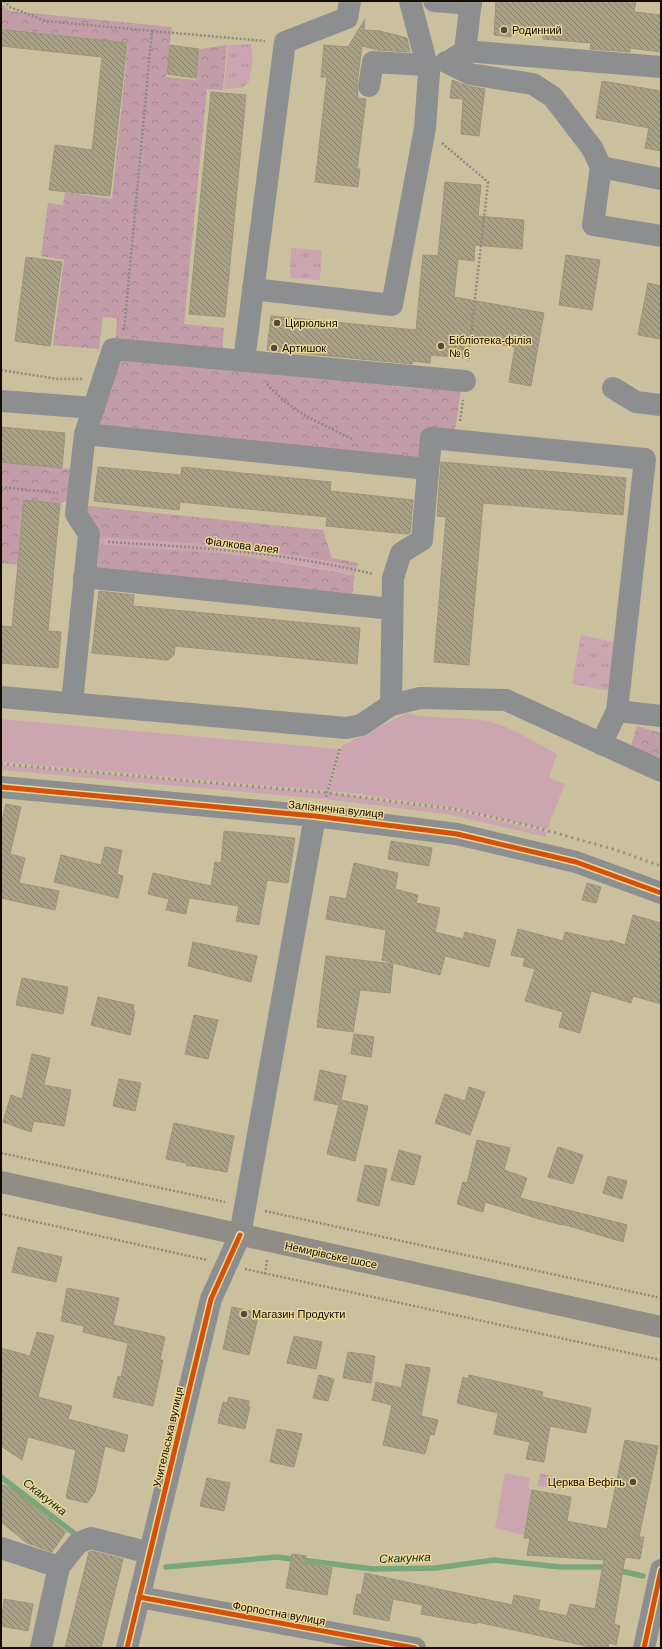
<svg xmlns="http://www.w3.org/2000/svg" width="662" height="1649" viewBox="0 0 662 1649" font-family="Arial,sans-serif">
<style>
.green{fill:#cba6b1;fill-rule:evenodd}
.forest{fill:url(#forest-crowns)}
.park{fill:url(#park-tufts)}
.lines{fill:none;stroke-linecap:round;stroke-linejoin:round}
.stream{stroke:#7aa67b;stroke-width:5.5}
.building{fill:url(#building-back-hatch);stroke:#9c9479}
.path{stroke:#8f8a81;stroke-width:2.5;stroke-dasharray:2 2;stroke-linecap:butt}
.minor{stroke:#8d8e90;stroke-width:22}
.major{stroke:#908d87;stroke-width:22}
.rail{stroke:#948f7f;stroke-width:3;stroke-dasharray:2 4;stroke-linecap:butt}
.cycleway-casing{stroke:#ebd798;stroke-width:8}
.cycleway{stroke:#d3510b;stroke-width:5}
.poi-dot{fill:#534b37;stroke:#ebd798;stroke-width:1.5}
.labels{text-anchor:middle;stroke-width:3;stroke-linejoin:round;paint-order:stroke}
.poi-label{font-size:11px;fill:#130c00;stroke:#ebd798;text-anchor:start}
.street-label{font-size:11px;fill:#130c00;stroke:#ebd798}
.water-label{font-size:12px;font-style:italic;fill:#13311d;stroke:#ebd798}
</style>
<defs>
<pattern id="forest-crowns" width="20" height="18" patternUnits="userSpaceOnUse"><rect width="20" height="18" fill="#c29ca8"/><path d="M2 6a3 3 0 1 1 6 0M12 15a3 3 0 1 1 6 0" fill="none" stroke="#a6858f"/></pattern>
<pattern id="park-tufts" width="24" height="20" patternUnits="userSpaceOnUse"><rect width="24" height="20" fill="#cba6b1"/><path d="M3 7l-1-3M5 7V3M7 7l1-3M15 17l-1-3M17 17v-4M19 17l1-3" fill="none" stroke="#ad8e96"/></pattern>
<pattern id="building-back-hatch" width="6" height="6" patternUnits="userSpaceOnUse"><rect width="6" height="6" fill="#a9a186"/><path d="M-1 5l2 2M0 0l6 6M5-1l2 2" fill="none" stroke="#88826b"/></pattern>
</defs>
<rect width="100%" height="100%" fill="#cbc09e"/>
<!-- green -->
<g class="green">
<path d="M94,537L236,546L357,566L355,574L231,554L93,544L94,541L143,544L94,541ZM175,546L229,550L312,562Z"/>
<path d="M407,713C433,720 461,716 487,721C511,726 536,743 557,754L549,778L565,784L547,829L461,809L362,795L364,789L361,794L329,791L342,746Z"/>
<polygon points="1,719 339,749 327,791 1,762"/>
<polygon points="1,765 327,793 324,799 1,770"/>
<polygon points="328,793 463,812 547,832 546,837 446,814 325,799"/>
<polygon points="505,1473 530,1478 528,1487 532,1490 524,1535 495,1528"/>
</g>
<!-- forest -->
<g class="forest">
<polygon points="1,4 10,11 172,27 166,77 196,80 200,49 227,45 223,90 207,89 184,324 224,328 222,356 115,345 117,318 103,317 99,349 53,345 64,260 41,256 48,203 63,205 65,192 112,199 128,43 1,28"/>
<polygon points="115,352 462,383 454,437 425,466 89,431"/>
<polygon points="1,462 81,470 78,495 60,504 24,500 18,565 1,563"/>
<polygon points="79,505 323,530 332,558 358,563 357,566 236,546 94,537"/>
<polygon points="93,544 230,554 355,575 351,601 90,576"/>
<polygon points="637,726 661,733 661,762 630,749"/>
</g>
<!-- park -->
<g class="park">
<polygon points="251,44 253,59 249,82 242,88 224,89 228,45"/>
<polygon points="291,248 322,250 320,280 290,278"/>
<polygon points="581,635 620,643 610,691 572,684"/>
<polygon points="540,1473 563,1479 560,1489 537,1486"/>
</g>
<g class="lines">
<!-- stream -->
<g class="stream">
<polyline points="1,1477 75,1534"/>
<polyline points="166,1567 277,1557 373,1569 436,1568 494,1560 560,1567 602,1567 643,1576"/>
</g>
</g>
<!-- building -->
<g class="building">
<polygon points="496,1 636,1 634,12 661,15 661,52 630,48 630,52 590,49 591,43 543,39 543,35 512,32 511,37 494,35"/>
<polygon points="365,19 364,30 380,31 407,38 410,52 378,50 362,46 357,84 358,98 366,99 357,169 360,169 358,187 315,182 327,77 321,77 324,45 348,47"/>
<polygon points="1,29 127,43 110,196 49,190 55,145 92,150 102,57 1,46"/>
<polygon points="170,45 199,49 196,78 167,74"/>
<polygon points="452,80 468,86 485,89 479,136 461,134 463,99 450,98"/>
<polygon points="602,81 661,91 661,151 645,148 649,128 596,118"/>
<polygon points="211,92 246,95 225,317 189,314"/>
<polygon points="445,182 481,185 478,216 524,220 522,249 475,245 474,261 458,259 454,297 544,313 531,386 509,382 515,347 465,338 463,358 431,355 430,363 413,361 412,364 267,350 271,316 416,330 423,255 438,256"/>
<polygon points="566,255 600,260 592,310 559,305"/>
<polygon points="26,257 62,262 50,346 15,341"/>
<polygon points="648,283 661,286 661,339 638,335"/>
<polygon points="1,427 65,433 62,468 1,462"/>
<polygon points="441,462 626,478 623,515 483,503 469,665 434,662 446,517 437,516"/>
<polygon points="98,467 181,475 182,467 331,482 330,491 413,500 410,533 407,534 326,526 327,517 180,502 179,510 94,501"/>
<polygon points="24,500 60,504 48,631 61,632 58,668 1,663 1,626 12,627"/>
<polygon points="99,591 134,595 133,606 360,628 357,664 175,646 174,655 168,660 92,653"/>
<polygon points="6,804 21,807 10,854 25,858 19,883 59,891 55,910 1,898 1,824"/>
<polygon points="224,831 295,838 288,883 267,880 259,925 236,921 239,906 189,898 186,914 166,910 169,899 148,894 153,873 211,886 215,862 221,863"/>
<polygon points="391,841 432,848 429,866 388,859"/>
<polygon points="105,847 122,850 117,874 123,876 118,898 54,882 61,855 101,865"/>
<polygon points="354,863 398,873 395,889 418,895 416,903 440,908 435,932 463,939 465,932 496,940 489,967 445,956 440,975 382,960 386,930 326,919 330,896 346,899"/>
<polygon points="587,883 601,887 596,903 582,900"/>
<polygon points="633,915 661,923 661,1004 633,996 631,1003 591,991 580,1033 559,1027 563,1012 525,1001 535,969 523,966 525,958 511,955 518,929 563,941 565,932 610,942 610,940 625,945"/>
<polygon points="193,942 257,956 251,982 188,966"/>
<polygon points="326,956 393,964 390,993 360,990 353,1032 317,1027"/>
<polygon points="22,978 68,987 63,1014 16,1005"/>
<polygon points="98,997 134,1005 133,1010 135,1011 130,1035 91,1025"/>
<polygon points="194,1015 218,1020 208,1059 185,1054"/>
<polygon points="354,1034 374,1037 371,1057 351,1054"/>
<polygon points="32,1054 50,1058 44,1085 71,1090 64,1126 34,1121 31,1132 3,1122 11,1095 22,1099"/>
<polygon points="320,1070 346,1076 341,1100 368,1106 355,1161 327,1154 339,1105 314,1100"/>
<polygon points="119,1079 141,1083 135,1111 113,1106"/>
<polygon points="469,1087 485,1092 470,1135 435,1123 445,1094 465,1101"/>
<polygon points="174,1123 234,1136 227,1172 186,1165 186,1163 166,1159"/>
<polygon points="477,1140 510,1148 504,1170 527,1178 520,1198 624,1224 627,1225 623,1242 562,1224 562,1225 539,1219 485,1202 483,1212 457,1204 463,1182 467,1183"/>
<polygon points="558,1147 583,1155 573,1184 548,1177"/>
<polygon points="399,1150 421,1156 414,1185 391,1180"/>
<polygon points="365,1165 387,1169 379,1206 357,1201"/>
<polygon points="608,1176 627,1181 622,1199 603,1193"/>
<polygon points="18,1247 62,1257 56,1282 12,1272"/>
<polygon points="67,1288 119,1298 113,1325 165,1337 160,1360 163,1360 153,1406 113,1397 118,1376 121,1377 128,1343 83,1332 84,1326 61,1321"/>
<polygon points="232,1307 259,1313 249,1355 223,1349"/>
<polygon points="37,1332 54,1336 38,1397 72,1406 68,1419 128,1435 124,1452 105,1446 95,1492 87,1503 66,1498 76,1450 28,1437 22,1460 1,1446 1,1348 30,1356"/>
<polygon points="294,1336 322,1342 316,1369 287,1363"/>
<polygon points="348,1352 375,1356 371,1383 343,1378"/>
<polygon points="406,1364 430,1368 421,1416 438,1420 434,1435 430,1434 425,1454 383,1445 392,1405 372,1400 376,1382 401,1388"/>
<polygon points="319,1375 334,1379 328,1401 313,1398"/>
<polygon points="469,1375 543,1392 542,1397 591,1408 586,1433 550,1426 544,1462 526,1459 530,1442 494,1434 498,1413 457,1403 463,1377 468,1379"/>
<polygon points="229,1397 249,1401 248,1407 250,1407 245,1429 218,1423 223,1402 227,1403"/>
<polygon points="277,1429 302,1434 294,1467 270,1462"/>
<polygon points="625,1440 658,1446 639,1537 644,1537 640,1559 625,1557 614,1624 620,1626 616,1645 609,1643 608,1648 586,1648 586,1646 477,1622 477,1624 421,1614 423,1605 393,1599 389,1621 353,1614 357,1594 361,1595 365,1573 512,1605 514,1595 540,1600 538,1610 567,1616 570,1604 595,1609 604,1560 527,1555 530,1538 524,1538 532,1490 571,1497 567,1521 607,1529"/>
<polygon points="207,1478 230,1483 224,1511 200,1506"/>
<polygon points="1,1484 12,1489 66,1532 52,1552 27,1543 1,1522"/>
<polygon points="92,1551 123,1559 101,1648 65,1648 89,1552"/>
<polygon points="292,1554 306,1556 305,1563 332,1568 327,1595 286,1588"/>
<polygon points="4,1599 33,1604 28,1631 1,1626"/>
</g>
<g class="lines">
<!-- path -->
<g class="path">
<polyline points="4,1 10,7 45,21 152,31 124,330"/>
<polyline points="152,31 265,41"/>
<polyline points="442,143 488,182 468,361"/>
<polyline points="1,370 58,379 82,379"/>
<path d="M267,384C292,413 321,423 354,440"/>
<polyline points="460,421 463,400"/>
<polyline points="1,487 58,493"/>
<path d="M108,542C197,547 287,553 373,574"/>
<polyline points="326,797 340,748"/>
<polyline points="1,1153 225,1202"/>
<polyline points="265,1211 661,1298"/>
<polyline points="1,1214 207,1260"/>
<polyline points="245,1269 661,1360"/>
<polyline points="265,1274 267,1260"/>
</g>
<!-- minor -->
<g class="minor">
<polyline points="434,1 471,4"/>
<polyline points="465,51 661,67"/>
<polyline points="452,59 465,51 471,1"/>
<polyline points="446,62 470,74 533,84 553,97 592,148 601,167 593,225 661,236"/>
<polyline points="369,86 373,62 427,65"/>
<polyline points="601,167 661,179"/>
<polyline points="253,289 392,305 425,128 429,73 410,1"/>
<polyline points="244,361 285,42 347,18 350,1"/>
<polyline points="613,388 636,402 661,405"/>
<polyline points="1,401 94,408"/>
<polyline points="85,434 428,469"/>
<polyline points="84,577 392,609"/>
<polyline points="1,697 346,728 361,725 391,705 393,578 401,553 422,540 431,438 645,459 617,711 601,744"/>
<polyline points="72,703 89,534 76,514 85,434 113,349 465,381"/>
<polyline points="391,705 420,698 506,700 661,771"/>
<polyline points="617,711 661,716"/>
<polyline points="1,787 315,816 457,834 576,862 661,893"/>
<polyline points="1,1548 59,1567"/>
<polyline points="139,1597 415,1648"/>
<polyline points="41,1648 59,1567 78,1543 91,1538 150,1553"/>
<polyline points="127,1648 211,1299 240,1235 315,816"/>
<polyline points="644,1648 661,1570"/>
</g>
<!-- major -->
<polyline class="major" points="1,1182 661,1327"/>
<!-- rail -->
<polyline class="rail" points="1,764 328,793 460,810 527,825 613,849 661,866"/>
<defs>
<g id="cycleway">
<polyline points="1,787 315,816 457,834 576,862 661,893"/>
<polyline points="139,1597 415,1648"/>
<polyline points="127,1648 211,1299 240,1235"/>
<polyline points="644,1648 661,1570"/>
</g>
</defs>
<!-- cycleway casing -->
<use href="#cycleway" class="cycleway-casing"/>
<!-- cycleway -->
<use href="#cycleway" class="cycleway"/>
</g>
<!-- markers -->
<g class="poi-dot">
<circle cx="504" cy="30" r="4"/>
<circle cx="277" cy="323" r="4"/>
<circle cx="441" cy="346" r="4"/>
<circle cx="274" cy="348" r="4"/>
<circle cx="244" cy="1314" r="4"/>
<circle cx="633" cy="1482" r="4"/>
</g>
<g class="labels">
<!-- poi labels -->
<g class="poi-label">
<text x="512" y="34">Родинний</text>
<text x="285" y="327">Цирюльня</text>
<text x="449" y="344">Бібліотека-філія<tspan x="449" dy="13">№ 6</tspan></text>
<text x="282" y="352">Артишок</text>
<text x="252" y="1318">Магазин Продукти</text>
<text x="625" y="1486" text-anchor="end">Церква Вефіль</text>
</g>
<!-- street labels -->
<g class="street-label">
<text transform="translate(242 545) rotate(7)" y="4">Фіалкова алея</text>
<text transform="translate(336 809) rotate(6)" y="4">Залізнична вулиця</text>
<text transform="translate(331 1255) rotate(12)" y="4">Немирівське шосе</text>
<text transform="translate(168 1437) rotate(-77)" y="4">Учительська вулиця</text>
<text transform="translate(279 1613) rotate(10)" y="4">Форпостна вулиця</text>
</g>
<!-- water labels -->
<g class="water-label">
<text transform="translate(45 1497) rotate(38)" y="4">Скакунка</text>
<text transform="translate(405 1558) rotate(-2)" y="4">Скакунка</text>
</g>
</g>
<!-- border -->
<rect width="662" height="1649" fill="none" stroke="#130c00" stroke-width="4"/>
</svg>
